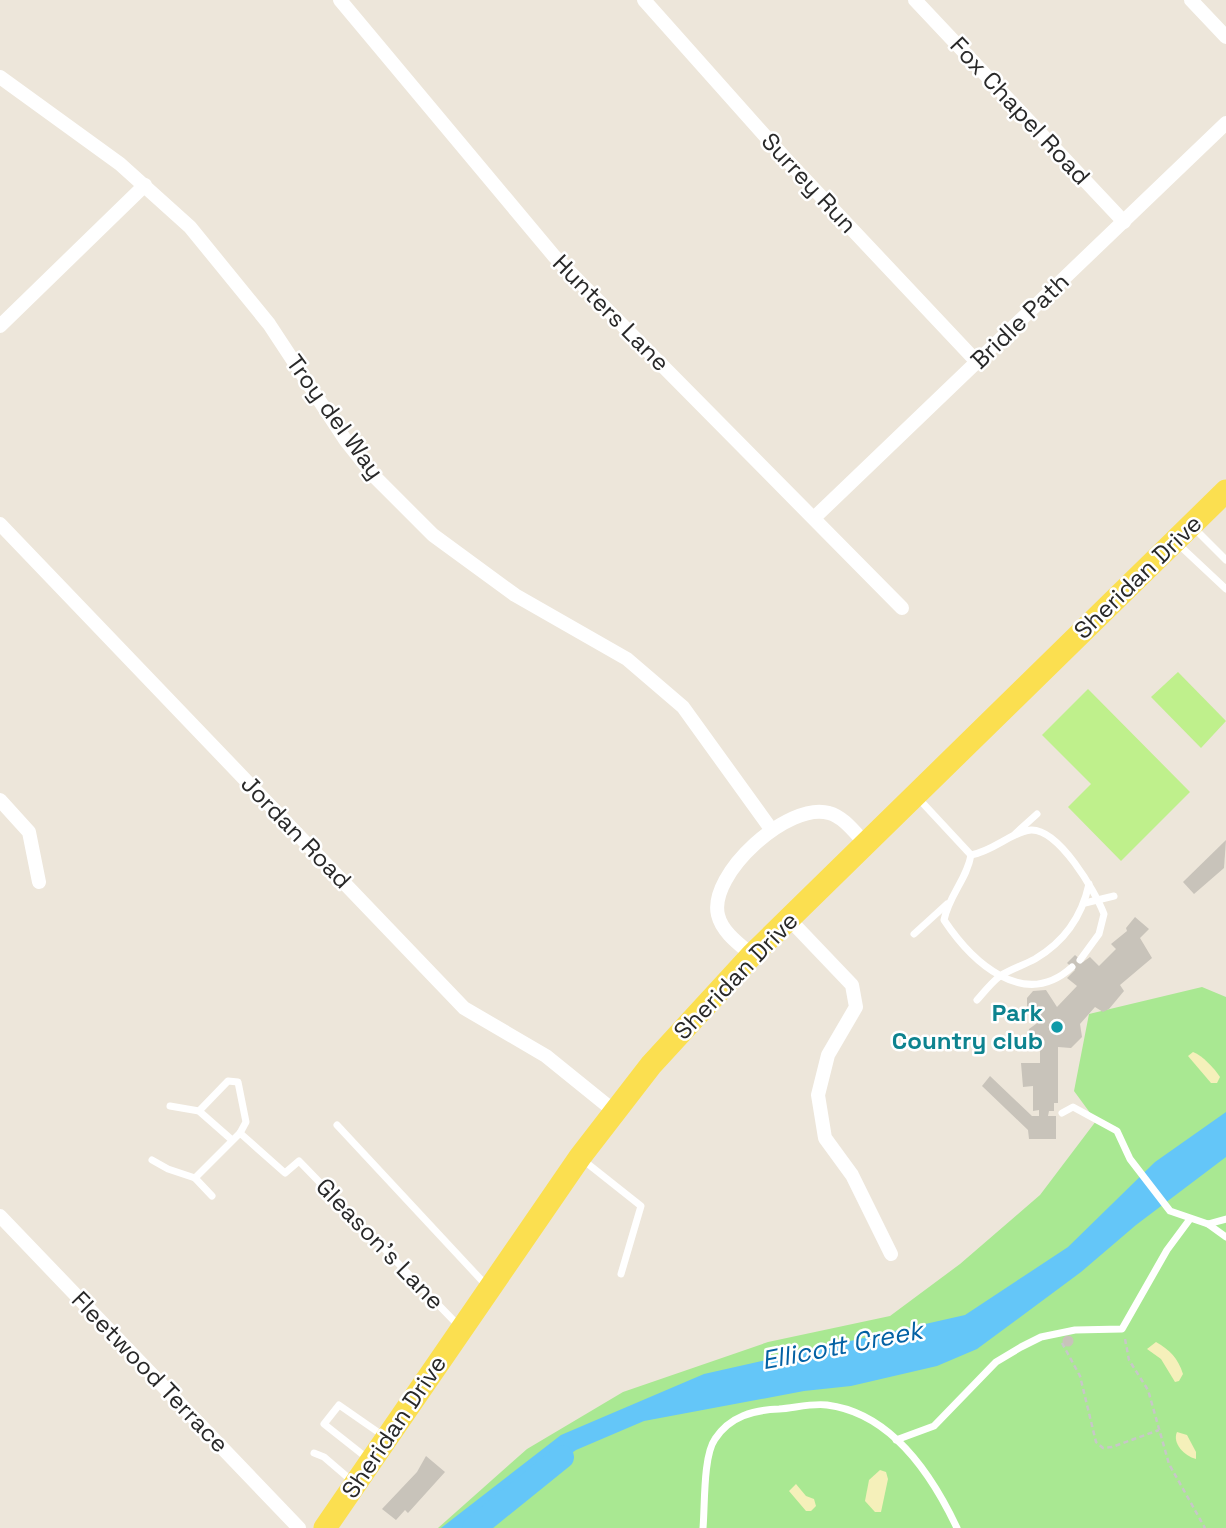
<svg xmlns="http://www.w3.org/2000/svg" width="1226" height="1528" viewBox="0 0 1226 1528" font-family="'Space Grotesk',sans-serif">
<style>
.green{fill:#a9e892}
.sand{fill:#f5f0ba}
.pitch{fill:#bff08c}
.water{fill:#64c6f8}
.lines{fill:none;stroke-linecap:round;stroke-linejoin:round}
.river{stroke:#64c6f8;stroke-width:24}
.building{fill:#c8c3ba}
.path{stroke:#c7c7c7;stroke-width:2.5;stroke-dasharray:5 3.5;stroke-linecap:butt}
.lane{stroke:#fff;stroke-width:7}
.street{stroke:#fff;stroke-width:14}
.primary{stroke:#fbdf50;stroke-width:23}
.culture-dot{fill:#0f9aa8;stroke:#fff;stroke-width:2.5}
.labels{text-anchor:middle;stroke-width:5;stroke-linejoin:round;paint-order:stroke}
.street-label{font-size:24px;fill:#292929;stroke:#fff}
.culture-label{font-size:24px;font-weight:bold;fill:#0d838f;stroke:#fff;text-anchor:end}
.water-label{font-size:26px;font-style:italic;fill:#0361a4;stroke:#fff}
</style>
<rect width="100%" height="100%" fill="#ede6da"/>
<!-- green -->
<polygon class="green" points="1202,987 1226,997 1226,1528 438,1528 527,1449 623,1392 768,1342 890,1316 960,1264 1040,1195 1096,1121 1074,1091 1089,1014"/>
<!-- sand -->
<g class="sand">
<path d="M1193,1052C1203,1056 1214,1068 1220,1077L1217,1083H1211L1188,1056Z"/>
<path d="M1156,1342C1170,1350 1178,1358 1183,1374L1179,1381L1175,1382L1161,1359L1147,1349Z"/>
<path d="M1177,1432L1187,1435L1196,1452V1459C1184,1456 1172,1443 1177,1432Z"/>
<polygon points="880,1470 886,1472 888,1479 881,1512 875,1512 865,1501 869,1480"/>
<polygon points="796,1484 806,1496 814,1499 816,1506 811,1511 806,1511 789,1491"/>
</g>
<!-- pitch -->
<g class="pitch">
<polygon points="1178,672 1226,721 1201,748 1151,697"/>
<polygon points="1088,689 1190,792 1121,861 1068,807 1091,784 1042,735"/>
</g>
<!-- water -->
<polygon class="water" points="1226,1112 1226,1157 1136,1225 1081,1272 977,1349 937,1366 851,1386 804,1391 644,1421 576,1450 466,1528 441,1528 561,1435 704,1374 965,1315 1068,1247 1155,1162"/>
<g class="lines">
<!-- river -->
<polyline class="river" points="474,1528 562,1457"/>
</g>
<!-- building -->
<g class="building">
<polygon points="1226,840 1224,868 1194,894 1183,882"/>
<polygon points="1135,917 1149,929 1140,938 1152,958 1120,985 1124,991 1109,1009 1103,1012 1095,1007 1080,1024 1082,1037 1071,1048 1058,1047 1058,1103 1054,1103 1054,1111 1049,1111 1048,1116 1056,1116 1056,1139 1029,1139 1028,1130 982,1086 990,1076 1032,1116 1039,1116 1039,1110 1033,1111 1033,1086 1023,1087 1021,1063 1040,1063 1040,1050 1026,1047 1029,1029 1040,1021 1027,1010 1027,998 1033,991 1046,990 1057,1007 1077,986 1067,978 1075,970 1067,963 1075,955 1083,962 1090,957 1099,966 1116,949 1111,944 1127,931 1126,928"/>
<circle cx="1068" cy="1341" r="5.5"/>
<polygon points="426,1456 445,1472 408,1513 405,1510 396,1520 382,1509 417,1472"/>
</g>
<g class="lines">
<!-- path -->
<g class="path">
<polyline points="1125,1339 1129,1360 1148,1390 1169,1464 1205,1528"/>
<polyline points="1062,1343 1080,1376 1096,1442 1103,1448 1112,1447 1159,1430"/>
</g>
<!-- lane -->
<g class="lane">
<polyline points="1194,528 1226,560"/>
<polyline points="1178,544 1226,589"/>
<polyline points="918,798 971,855"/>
<polyline points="1015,834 1037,814"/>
<polyline points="1085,903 1114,896"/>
<polyline points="914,934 947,904"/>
<path d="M1072,967C1024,1011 972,962 944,920C949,895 967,879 971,855C994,851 1011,832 1031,830C1059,829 1095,891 1104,914L1099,934L1080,960"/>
<path d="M977,1000C984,992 992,982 1000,976C1011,969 1024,965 1035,959C1064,942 1082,916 1089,884"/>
<polyline points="170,1106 199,1111 232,1140"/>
<polyline points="199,1111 228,1081 238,1082 246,1122 240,1133"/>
<polyline points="1062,1113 1073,1107 1117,1131 1130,1159 1170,1211 1208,1224 1226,1219"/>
<polyline points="337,1125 486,1285"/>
<polyline points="152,1160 168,1169 195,1178 240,1133 285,1173 299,1161 458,1325"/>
<polyline points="583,1160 641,1206 621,1274"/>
<polyline points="195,1178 212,1196"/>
<polyline points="1208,1224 1226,1237"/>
<polyline points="896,1440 934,1426 996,1362 1021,1347 1041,1337 1075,1330 1122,1329 1167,1250 1190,1219"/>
<polyline points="314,1453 324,1457 352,1481"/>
<polyline points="367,1458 324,1424 339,1405 385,1437"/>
<path d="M703,1528C705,1506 703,1456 715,1439C730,1416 754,1410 779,1409C794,1408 812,1403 827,1405C891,1413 932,1475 957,1528"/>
</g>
<!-- street -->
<g class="street">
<polyline points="340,0 554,256 902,608"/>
<polyline points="644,0 783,156 977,362"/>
<polyline points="915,0 1124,222"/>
<polyline points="1191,0 1226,37"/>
<polyline points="0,77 120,164 190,227 269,324 346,441 374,476 433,535 515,595 627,659 683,707 771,829"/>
<polyline points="0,326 145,185"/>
<polyline points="814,518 1226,123"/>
<polyline points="0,524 464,1008 546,1056 614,1111"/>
<polyline points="0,800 29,832 39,882"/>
<polyline points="789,919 852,985 856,1007 828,1055 818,1095 825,1138 852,1175 891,1254"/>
<path d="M752,955C739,944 722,932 718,915C708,874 789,801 829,813C844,817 855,833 866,844"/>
<polyline points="0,1216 299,1528"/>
</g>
<!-- primary -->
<polyline class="primary" points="325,1528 580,1157 651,1065 752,955 1226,491"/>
</g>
<!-- markers -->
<circle class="culture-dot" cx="1057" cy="1027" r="7"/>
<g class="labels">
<!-- street labels -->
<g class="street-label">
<text transform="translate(1020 111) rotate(47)" y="8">Fox Chapel Road</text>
<text transform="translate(809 183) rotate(47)" y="8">Surrey Run</text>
<text transform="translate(611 313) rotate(45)" y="8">Hunters Lane</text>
<text transform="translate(1020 321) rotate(-44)" y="8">Bridle Path</text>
<text transform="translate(335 417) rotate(54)" y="8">Troy del Way</text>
<text transform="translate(1138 577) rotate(-44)" y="8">Sheridan Drive</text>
<text transform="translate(296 832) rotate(46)" y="8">Jordan Road</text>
<text transform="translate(736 976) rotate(-46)" y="8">Sheridan Drive</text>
<text transform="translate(380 1244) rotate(46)" y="8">Gleason's Lane</text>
<text transform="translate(150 1372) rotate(46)" y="8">Fleetwood Terrace</text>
<text transform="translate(394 1427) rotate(-56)" y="8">Sheridan Drive</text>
</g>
<!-- culture labels -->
<g class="culture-label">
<text x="1043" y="1021">Park<tspan x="1043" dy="28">Country club</tspan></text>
</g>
<!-- water labels -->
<g class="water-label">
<text transform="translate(842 1345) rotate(-11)" y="9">Ellicott Creek</text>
</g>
</g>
</svg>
